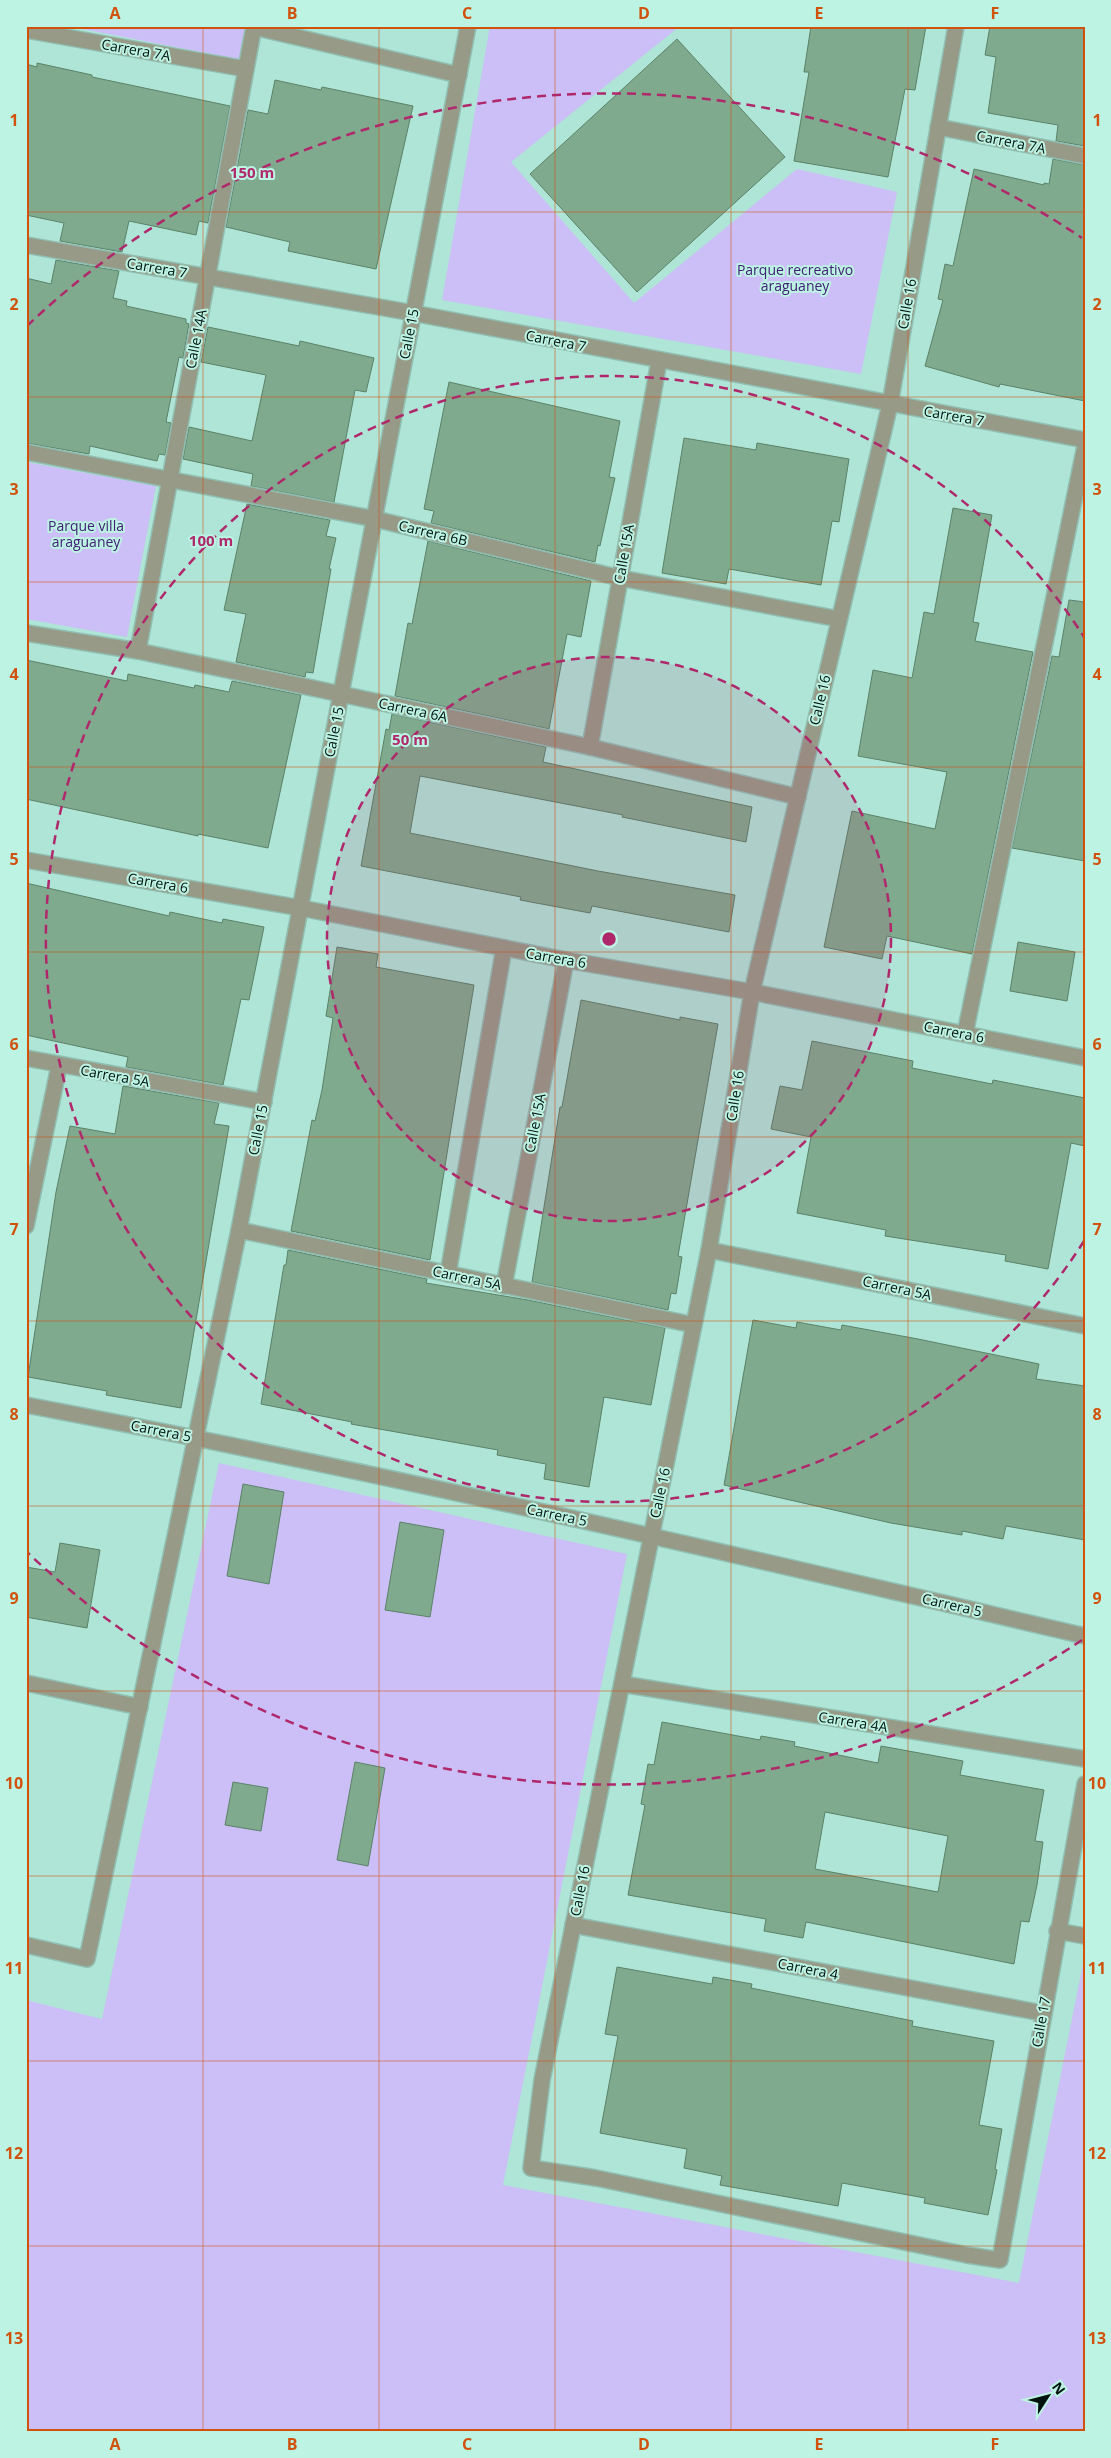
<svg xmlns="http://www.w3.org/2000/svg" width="1111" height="2458" viewBox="0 0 1111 2458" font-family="'Open Sans',sans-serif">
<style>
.green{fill:#ccbef7}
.building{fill:#80aa8e;stroke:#5a8268;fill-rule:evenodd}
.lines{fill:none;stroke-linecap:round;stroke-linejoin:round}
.minor-casing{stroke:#90bfb2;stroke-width:18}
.minor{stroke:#969a87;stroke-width:15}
.grid{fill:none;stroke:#d1520c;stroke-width:1;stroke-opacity:0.55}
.ring{fill:none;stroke:#af286b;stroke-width:2.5;stroke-dasharray:9 6}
.labels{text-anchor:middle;stroke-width:4;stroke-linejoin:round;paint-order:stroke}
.street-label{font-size:14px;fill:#01130e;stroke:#bcf3e3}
.park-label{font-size:14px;fill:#412175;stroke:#bcf3e3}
.centre{fill:#af286b;stroke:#bcf3e3;stroke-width:2.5}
.ring-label{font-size:15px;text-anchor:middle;font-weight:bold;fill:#af286b;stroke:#bcf3e3;stroke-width:4;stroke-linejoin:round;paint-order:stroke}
.neatline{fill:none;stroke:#d1520c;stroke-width:2}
.grid-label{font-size:16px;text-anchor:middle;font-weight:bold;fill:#d1520c}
</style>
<rect width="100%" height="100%" fill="#afe5d6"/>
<!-- green -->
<g class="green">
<polygon points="67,26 248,26 242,60"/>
<polygon points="490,26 680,26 511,162 634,303 797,169 897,192 861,374 442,300"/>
<polygon points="26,462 156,486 127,637 26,619"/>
<polygon points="219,1463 627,1554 503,2185 1019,2283 1085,1954 1085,2432 26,2432 26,2000 102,2019"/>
</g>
<!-- building -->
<g class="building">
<polygon points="811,26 926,26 915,90 905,89 888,177 794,161 809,72 804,72"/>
<polygon points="990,26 1085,26 1085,146 1056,141 1058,125 988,113 996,57 985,55"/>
<polygon points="677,39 785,157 637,292 530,174"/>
<polygon points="37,63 92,75 92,77 230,106 208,223 199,221 196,235 129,221 122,252 60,241 64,223 26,215 26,64 37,67"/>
<polygon points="275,80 321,90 322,87 413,106 376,269 288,251 290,242 226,227 248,110 268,114"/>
<polygon points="1053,159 1085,165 1085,401 1000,384 999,387 925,366 943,300 938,299 945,264 953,266 974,169 1044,185 1044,183 1049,184"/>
<polygon points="56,260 119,271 113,298 127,301 126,306 186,319 186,323 189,324 183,358 179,357 166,422 171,423 165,455 159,454 157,461 90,446 89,454 26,443 26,278 51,284"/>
<polygon points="208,327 299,346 300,341 374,358 366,392 355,390 334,502 251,486 253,474 183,459 189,427 252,441 266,375 201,362"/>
<polygon points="449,382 620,421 609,477 615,478 600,546 598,545 595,562 431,523 434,511 424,509"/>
<polygon points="684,438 756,450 757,443 849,459 839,522 832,521 821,585 729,569 726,584 662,573"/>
<polygon points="247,504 330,520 326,536 336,538 329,569 331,569 313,673 306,672 305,677 236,662 246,614 224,610"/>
<polygon points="953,508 992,515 973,622 979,623 975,641 1033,652 972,954 887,936 882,959 824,947 852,811 935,829 947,772 858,756 873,670 912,678 924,612 934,614"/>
<polygon points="428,541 591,581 581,637 567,634 549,729 395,696 408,623 412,624"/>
<polygon points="1069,600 1085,602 1085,861 1012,848 1052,656 1059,657"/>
<polygon points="26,660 127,681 128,674 194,688 195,685 229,692 232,681 301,695 268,848 198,834 198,836 26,799"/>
<polygon points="392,714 546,747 543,762 752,807 746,842 622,817 623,815 420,776 410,833 598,871 735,895 729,932 592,906 590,913 520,900 521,897 361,866 386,729 389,730"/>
<polygon points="26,883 169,916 170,912 222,923 223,919 264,927 249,1000 241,999 223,1085 126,1067 128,1057 26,1035"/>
<polygon points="1018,942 1075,952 1067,1001 1010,991"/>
<polygon points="337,947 378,954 376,967 474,985 430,1260 291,1231 312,1120 315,1121 322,1090 333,1018 326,1016"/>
<polygon points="581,1000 680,1020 680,1017 718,1024 678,1256 682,1257 676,1294 671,1293 668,1310 532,1282 560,1107 562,1107"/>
<polygon points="812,1041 913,1061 912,1068 992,1084 993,1080 1085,1098 1085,1146 1071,1143 1048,1269 1005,1261 1006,1255 885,1236 886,1230 797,1213 811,1137 771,1129 780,1086 802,1090"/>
<polygon points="123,1086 219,1103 214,1124 229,1126 181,1408 106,1395 107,1391 28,1377 56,1192 70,1126 115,1134"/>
<polygon points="288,1250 427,1279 426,1283 528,1300 665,1328 651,1405 604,1397 589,1487 544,1479 546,1464 497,1455 498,1450 351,1424 352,1422 261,1404 284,1265 286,1265"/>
<polygon points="753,1320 796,1328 797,1322 841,1330 842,1325 918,1339 1039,1364 1036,1379 1085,1386 1085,1540 1006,1526 1003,1539 962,1531 962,1535 891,1523 724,1485"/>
<polygon points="243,1484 284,1492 269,1584 227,1576"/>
<polygon points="400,1522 444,1530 430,1617 385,1610"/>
<polygon points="60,1543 100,1550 87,1628 26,1617 26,1567 55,1572"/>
<path d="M662,1722L760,1740L761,1736L795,1742L794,1746L878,1763L881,1746L963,1761L960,1775L1044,1790L1035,1841L1043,1842L1037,1885L1029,1922L1021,1921L1014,1964L806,1922L803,1938L764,1931L766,1919L628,1895L645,1805L641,1804L648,1764L654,1765ZM825,1812L948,1836L938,1892L815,1869Z"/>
<polygon points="355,1762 385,1768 368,1866 337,1860"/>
<polygon points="233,1782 268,1788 261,1831 225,1825"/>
<polygon points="617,1967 712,1984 713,1977 752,1984 751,1988 913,2021 912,2026 994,2041 979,2125 1002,2129 995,2169 997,2170 988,2215 924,2203 925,2198 842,2183 838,2206 720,2185 722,2176 684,2168 687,2149 600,2133 618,2036 605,2034"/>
</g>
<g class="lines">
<defs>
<g id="minor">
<polyline points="956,26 890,404 752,992 709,1250 542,2080 531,2168 596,2178 967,2255 1000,2260 1085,1784"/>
<polyline points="254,27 459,75"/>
<polyline points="26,30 246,69"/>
<polyline points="938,127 1085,156"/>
<polyline points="26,245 413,313 1085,440"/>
<polyline points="26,452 375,519 620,578 839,619"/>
<polyline points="26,633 138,651 590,747 798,797"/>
<polyline points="138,651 254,26"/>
<polyline points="590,747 659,361"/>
<polyline points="26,860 301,908 566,960 752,992 1085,1058"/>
<polyline points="965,1034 1085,446"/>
<polyline points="26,1058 264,1102"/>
<polyline points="26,1226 59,1066"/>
<polyline points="239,1230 694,1325"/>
<polyline points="709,1250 1085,1326"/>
<polyline points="448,1274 504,948"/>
<polyline points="504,1286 566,960"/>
<path d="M26,1405C381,1472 733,1554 1085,1636"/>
<polyline points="26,1683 140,1707"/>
<polyline points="622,1684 1085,1759"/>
<polyline points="573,1925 1042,2013"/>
<polyline points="1057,1931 1085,1936"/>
<polyline points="26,1945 87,1959 239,1230 468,26"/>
</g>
</defs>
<!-- minor casing -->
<use href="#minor" class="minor-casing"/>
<!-- minor -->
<use href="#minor" class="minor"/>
</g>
<!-- grid -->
<path class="grid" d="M203,26V2432M379,26V2432M555,26V2432M731,26V2432M908,26V2432M26,212H1085M26,397H1085M26,582H1085M26,767H1085M26,952H1085M26,1137H1085M26,1321H1085M26,1506H1085M26,1691H1085M26,1876H1085M26,2061H1085M26,2246H1085"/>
<!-- distance rings -->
<circle cx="609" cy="939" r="282" fill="#af286b" fill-opacity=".12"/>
<g class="ring">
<circle cx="609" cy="939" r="282"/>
<path d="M1084 1241A563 563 0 1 1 1084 637"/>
<path d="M1082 1640A845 845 0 0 1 27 1552M27 326A845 845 0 0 1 1082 238"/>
</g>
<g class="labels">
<!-- street labels -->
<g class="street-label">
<text transform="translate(136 50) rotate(10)" y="5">Carrera 7A</text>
<text transform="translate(1011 142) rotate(11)" y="5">Carrera 7A</text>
<text transform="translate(157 268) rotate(10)" y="5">Carrera 7</text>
<text transform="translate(907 304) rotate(-80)" y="5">Calle 16</text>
<text transform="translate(409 334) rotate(-79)" y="5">Calle 15</text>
<text transform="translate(196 339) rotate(-79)" y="5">Calle 14A</text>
<text transform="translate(556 341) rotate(11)" y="5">Carrera 7</text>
<text transform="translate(954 416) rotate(10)" y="5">Carrera 7</text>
<text transform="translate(433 533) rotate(13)" y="5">Carrera 6B</text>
<text transform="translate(624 554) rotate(-80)" y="5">Calle 15A</text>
<text transform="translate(820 700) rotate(-77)" y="5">Calle 16</text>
<text transform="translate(413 710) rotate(12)" y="5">Carrera 6A</text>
<text transform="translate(334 732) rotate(-79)" y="5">Calle 15</text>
<text transform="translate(158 883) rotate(10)" y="5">Carrera 6</text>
<text transform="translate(556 958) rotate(10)" y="5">Carrera 6</text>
<text transform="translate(954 1032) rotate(11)" y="5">Carrera 6</text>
<text transform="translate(115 1076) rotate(10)" y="5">Carrera 5A</text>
<text transform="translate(735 1096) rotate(-81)" y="5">Calle 16</text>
<text transform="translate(535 1123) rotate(-79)" y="5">Calle 15A</text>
<text transform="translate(258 1130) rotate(-79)" y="5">Calle 15</text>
<text transform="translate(467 1278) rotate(12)" y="5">Carrera 5A</text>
<text transform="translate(897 1288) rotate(12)" y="5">Carrera 5A</text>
<text transform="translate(161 1431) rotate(11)" y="5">Carrera 5</text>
<text transform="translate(660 1493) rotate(-78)" y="5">Calle 16</text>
<text transform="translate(557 1515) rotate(12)" y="5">Carrera 5</text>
<text transform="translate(952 1605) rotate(13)" y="5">Carrera 5</text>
<text transform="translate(853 1722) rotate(9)" y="5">Carrera 4A</text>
<text transform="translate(580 1891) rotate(-79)" y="5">Calle 16</text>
<text transform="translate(808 1969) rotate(11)" y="5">Carrera 4</text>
<text transform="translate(1041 2022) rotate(-80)" y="5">Calle 17</text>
</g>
<!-- park labels -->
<g class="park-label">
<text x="795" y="275">Parque recreativo<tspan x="795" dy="16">araguaney</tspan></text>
<text x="86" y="531">Parque villa<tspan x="86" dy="16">araguaney</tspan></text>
</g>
</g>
<circle cx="609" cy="939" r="8" class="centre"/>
<g class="ring-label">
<text x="252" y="178">150 m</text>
<text x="211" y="546">100 m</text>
<text x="410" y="745">50 m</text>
</g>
<!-- border -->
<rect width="1111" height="2458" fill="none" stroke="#bcf3e3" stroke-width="55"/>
<!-- north arrow -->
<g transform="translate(1048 2396) rotate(54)" stroke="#bcf3e3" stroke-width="4" paint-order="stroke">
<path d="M0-4L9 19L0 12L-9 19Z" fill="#01130e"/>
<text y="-8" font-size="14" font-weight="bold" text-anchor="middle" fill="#01130e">N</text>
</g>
<rect x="28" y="28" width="1056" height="2402" class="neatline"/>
<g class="grid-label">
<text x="115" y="19">A</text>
<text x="292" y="19">B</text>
<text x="467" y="19">C</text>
<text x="644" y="19">D</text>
<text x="819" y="19">E</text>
<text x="995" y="19">F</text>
<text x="14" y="126">1</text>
<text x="1097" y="126">1</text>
<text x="14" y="310">2</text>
<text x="1097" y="310">2</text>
<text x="14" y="495">3</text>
<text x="1097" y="495">3</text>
<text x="14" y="680">4</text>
<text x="1097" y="680">4</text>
<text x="14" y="865">5</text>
<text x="1097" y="865">5</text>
<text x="14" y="1050">6</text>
<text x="1097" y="1050">6</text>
<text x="14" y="1235">7</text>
<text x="1097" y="1235">7</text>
<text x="14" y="1420">8</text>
<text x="1097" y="1420">8</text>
<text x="14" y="1604">9</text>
<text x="1097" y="1604">9</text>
<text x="14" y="1789">10</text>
<text x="1097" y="1789">10</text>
<text x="14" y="1974">11</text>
<text x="1097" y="1974">11</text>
<text x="14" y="2159">12</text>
<text x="1097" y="2159">12</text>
<text x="14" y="2344">13</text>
<text x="1097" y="2344">13</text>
<text x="115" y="2450">A</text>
<text x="292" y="2450">B</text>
<text x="467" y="2450">C</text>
<text x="644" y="2450">D</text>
<text x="819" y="2450">E</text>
<text x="995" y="2450">F</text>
</g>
</svg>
